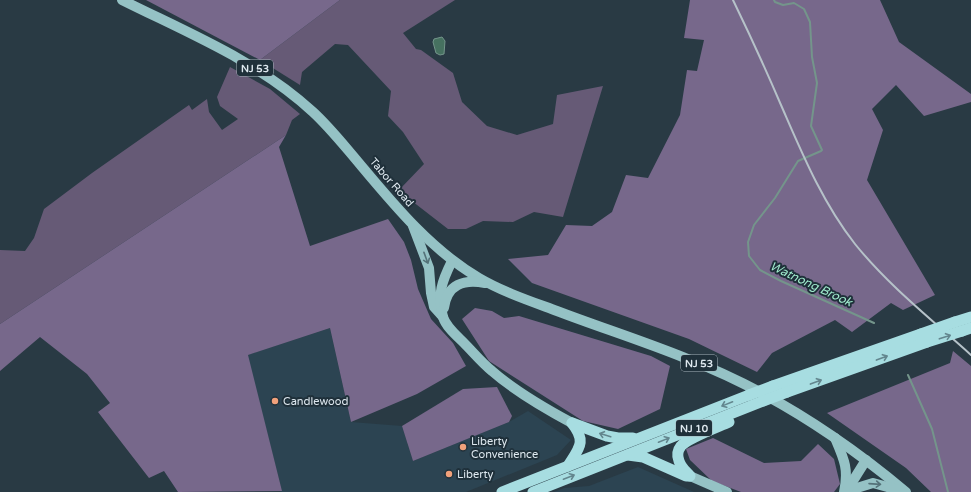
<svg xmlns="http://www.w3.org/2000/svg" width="971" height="492" viewBox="0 0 971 492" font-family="'Varela Round',sans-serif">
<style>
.built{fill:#2c4452}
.green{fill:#665a76}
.forest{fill:#77688b}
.water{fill:#467160;stroke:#74958b}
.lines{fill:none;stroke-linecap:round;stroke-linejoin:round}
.stream{stroke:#74958b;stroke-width:2}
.major{stroke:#95c2c5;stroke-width:10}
.highway{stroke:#a7dde1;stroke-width:11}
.rail{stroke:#b6c2c9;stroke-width:2}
.highway-bridge{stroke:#a7dde1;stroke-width:11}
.oneway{stroke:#547279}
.oneway2{stroke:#63868e}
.poi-dot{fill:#f1a17b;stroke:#1f303a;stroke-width:1.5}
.labels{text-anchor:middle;stroke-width:4;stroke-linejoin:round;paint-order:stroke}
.shield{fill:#1f303a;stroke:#a5b1b9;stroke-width:1}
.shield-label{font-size:10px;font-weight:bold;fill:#dee8ef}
.street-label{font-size:11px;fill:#dee8ef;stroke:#1f303a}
.poi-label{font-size:11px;fill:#dee8ef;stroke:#1f303a;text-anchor:start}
.water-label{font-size:12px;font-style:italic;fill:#a1ecce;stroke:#1f303a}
</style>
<rect width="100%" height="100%" fill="#293a44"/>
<!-- built -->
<g class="built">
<polygon points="330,328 351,422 402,426 413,461 509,422 528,411 571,440 557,455 466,492 279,492 282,491 247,355"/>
<polygon points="638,467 694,492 554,492 564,488 589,486"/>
</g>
<!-- green -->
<g class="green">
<polygon points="340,0 455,0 403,33 416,49 421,50 453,73 462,102 487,126 517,135 553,124 557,95 603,86 563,217 534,212 513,222 483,221 466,229 448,229 408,198 400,189 424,164 403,132 388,116 391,91 348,45 335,44 302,72 300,85 260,60"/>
<polygon points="230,67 270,89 300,114 292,120 286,135 0,324 0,250 25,251 34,238 44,209 92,173 189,105 192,110 207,99 209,112 222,130 238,119 220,106 217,97"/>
</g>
<!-- forest -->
<g class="forest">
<polygon points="146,0 340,0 260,60"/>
<polygon points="690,0 880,0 899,42 971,94 971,102 924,116 896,85 872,109 883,130 867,180 935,295 903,310 891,303 852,332 835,320 772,353 757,372 689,339 532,283 508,259 548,255 566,225 592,226 612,212 626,175 648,178 680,115 687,70 697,71 704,40 684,38"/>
<polygon points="286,135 279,147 310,246 388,219 404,242 411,260 418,289 431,319 453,343 466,366 417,394 351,422 330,328 248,355 282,491 178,492 164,471 149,478 98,412 110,403 87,374 40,337 0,371 0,324"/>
<polygon points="475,308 492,311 504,318 519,316 651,356 670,366 660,409 618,429 583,421 489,361 462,319"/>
<polygon points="953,351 971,366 971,492 931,492 906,468 827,413 950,363"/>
<polygon points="497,387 512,416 509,422 413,461 402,426 463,389"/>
<polygon points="713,438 764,463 801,461 818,444 834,459 840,484 834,492 741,492 712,481 690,460 686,449"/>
</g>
<!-- water -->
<polygon class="water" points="442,37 445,41 444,54 440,55 436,53 433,42 434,39"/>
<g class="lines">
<!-- stream -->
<g class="stream">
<polyline points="774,0 775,2 783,5 794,3 804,9 810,22 812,57 817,83 811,126 822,150 821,151 798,161 775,198 754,225 748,242 749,256 760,270 781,281 874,323"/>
<polyline points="908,375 932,429 948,492"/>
</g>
<!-- major -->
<g class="major">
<path d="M122,0C188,33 258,61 313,112C325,123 337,137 348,150C387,196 426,247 479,278C503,292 530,301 557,311C599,327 643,341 685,358C767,389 839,436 906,492"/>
<polyline points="413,226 429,268 431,293 434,307 443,317"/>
<path d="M452,261C442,281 437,294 443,317C446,327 457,336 464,343C473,352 482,363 492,371C516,392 544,408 572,423"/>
<path d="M444,308C447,284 464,279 485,283"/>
<path d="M835,438C844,459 849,469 844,492"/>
<polyline points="690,476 727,492"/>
<polyline points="847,491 873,483 902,491"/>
<polyline points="846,492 866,460"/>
</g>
<!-- highway -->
<g class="highway">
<polyline points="955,322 971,317"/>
<polyline points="962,331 971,328"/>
<polyline points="773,386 921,334"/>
<polyline points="787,392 927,342"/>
<polyline points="572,423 607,436 618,438 633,438"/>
<polyline points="628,455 643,457 686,476 689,476"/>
<path d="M568,466C579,448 587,442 572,423"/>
<path d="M690,476C686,471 681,468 679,461C677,456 677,451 681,446C688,438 718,427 729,422"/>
<polyline points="502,492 749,395"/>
<polyline points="533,492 763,401"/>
</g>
<!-- rail -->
<path class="rail" d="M733,0C750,35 766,70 781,105C802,153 822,202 855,244C889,286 931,319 971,355"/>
<!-- highway-bridge -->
<g class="highway-bridge">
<polyline points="921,334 955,322"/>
<polyline points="927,342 962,331"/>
<polyline points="749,395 773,386"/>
<polyline points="763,401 787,392"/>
</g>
</g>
<!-- one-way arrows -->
<defs><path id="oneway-shaft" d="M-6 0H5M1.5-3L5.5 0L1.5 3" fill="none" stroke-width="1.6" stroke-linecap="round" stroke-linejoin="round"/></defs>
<g class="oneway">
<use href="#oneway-shaft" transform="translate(426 258) rotate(70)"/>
<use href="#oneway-shaft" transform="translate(875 484) rotate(4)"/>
</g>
<g class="oneway2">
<use href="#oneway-shaft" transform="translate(945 337) rotate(-18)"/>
<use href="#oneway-shaft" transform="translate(882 358) rotate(-20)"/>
<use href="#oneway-shaft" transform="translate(816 382) rotate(-20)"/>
<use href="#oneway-shaft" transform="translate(727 404) rotate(158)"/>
<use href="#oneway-shaft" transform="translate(605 435) rotate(-163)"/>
<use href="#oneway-shaft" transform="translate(664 440) rotate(-22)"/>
<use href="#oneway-shaft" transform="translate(569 477) rotate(-21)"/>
</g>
<!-- markers -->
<g class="poi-dot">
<circle cx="275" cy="401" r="4"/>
<circle cx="463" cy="447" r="4"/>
<circle cx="449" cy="474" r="4"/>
</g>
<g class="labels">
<!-- shield labels -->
<g class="shield">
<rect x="237" y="60" width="36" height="16" rx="3"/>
<rect x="681" y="355" width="36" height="16" rx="3"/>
<rect x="676" y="420" width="36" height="16" rx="3"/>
</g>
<g class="shield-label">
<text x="255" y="72">NJ 53</text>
<text x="699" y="367">NJ 53</text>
<text x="694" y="432">NJ 10</text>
</g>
<!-- street labels -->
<g class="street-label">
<text transform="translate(392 182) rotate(49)" y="4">Tabor Road</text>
</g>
<!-- poi labels -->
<g class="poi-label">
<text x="283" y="405">Candlewood</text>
<text x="471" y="445">Liberty<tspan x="471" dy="13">Convenience</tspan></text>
<text x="457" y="478">Liberty</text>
</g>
<!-- water labels -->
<g class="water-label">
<text transform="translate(811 284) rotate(25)" y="4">Watnong Brook</text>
</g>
</g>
</svg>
